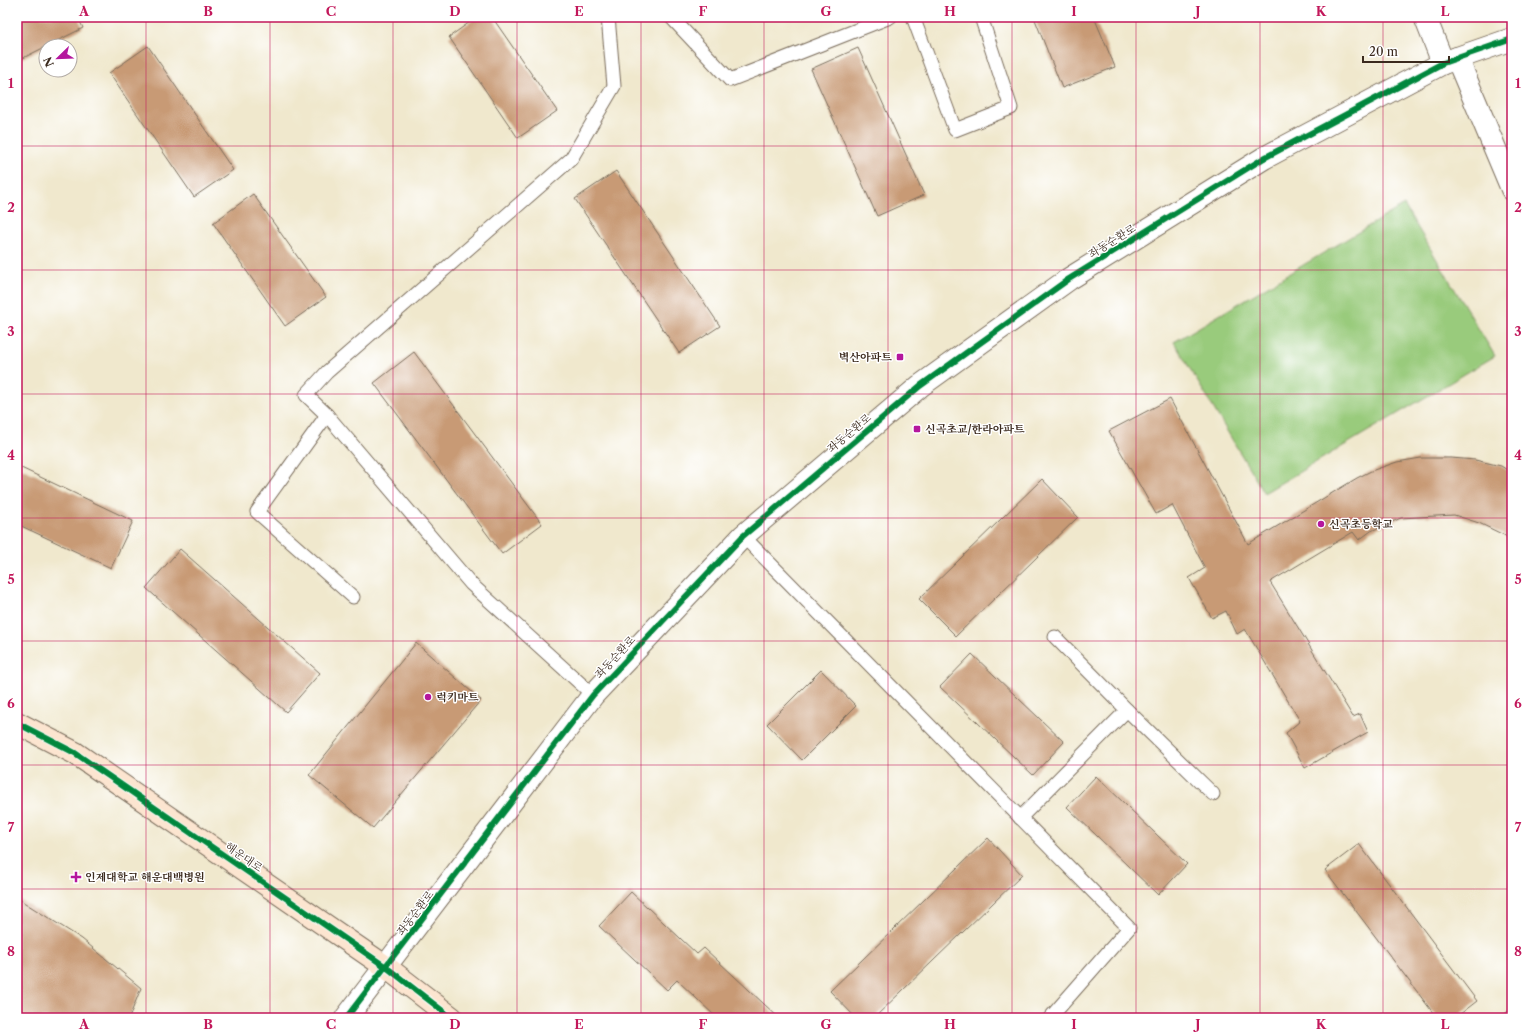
<svg xmlns="http://www.w3.org/2000/svg" width="1529" height="1035" viewBox="0 0 1529 1035" font-family="'Libre Caslon Text','Noto Serif KR',serif">
<style>
.green{fill:#99cb7b;stroke:#6a7a4c}
.building{fill:#c89a74}
.lines{fill:none;stroke-linecap:round;stroke-linejoin:round}
.service-casing{stroke:#7a6c5b;stroke-width:15}
.minor-casing{stroke:#7a6c5b;stroke-width:24}
.tertiary-casing{stroke:#7a6c5b;stroke-width:24}
.secondary-casing{stroke:#7a6c5b;stroke-width:24}
.service{stroke:#fff;stroke-width:13}
.minor{stroke:#fff;stroke-width:22}
.tertiary{stroke:#fff;stroke-width:22}
.secondary{stroke:#fce5d0;stroke-width:22}
.cycleway-casing{stroke:#fff;stroke-width:8}
.cycleway{stroke:#00873e;stroke-width:6}
.grid{fill:none;stroke:#c2185b;stroke-width:1;stroke-opacity:0.55}
.poi-dot{fill:#b5179e;stroke:#fff;stroke-width:1.5}
.labels{text-anchor:middle;stroke-width:3;stroke-linejoin:round;paint-order:stroke}
.street-label{font-size:11px;fill:#3b2a1e;stroke:#fff}
.poi-label{font-size:11px;font-weight:bold;fill:#3b2a1e;stroke:#fff;text-anchor:start}
.neatline{fill:none;stroke:#c2185b;stroke-width:1.5}
.grid-label{font-size:13px;text-anchor:middle;font-weight:bold;fill:#c2185b}
</style>
<rect width="100%" height="100%" fill="#fff"/>
<filter id="ink" filterUnits="userSpaceOnUse"><feTurbulence type="fractalNoise" baseFrequency=".025" numOctaves="2"/><feDisplacementMap in="SourceGraphic" scale="8" xChannelSelector="R" yChannelSelector="G"/><feConvolveMatrix kernelMatrix="1 2 1 2 8 2 1 2 1" color-interpolation-filters="sRGB"/></filter>
<filter id="wash" filterUnits="userSpaceOnUse"><feTurbulence type="fractalNoise" baseFrequency=".012" numOctaves="4" result="noise"/><feDisplacementMap in="SourceGraphic" scale="16" xChannelSelector="R" yChannelSelector="G"/><feGaussianBlur stdDeviation="0.9" result="paint"/><feColorMatrix in="noise" values="0 0 0 0 0 0 0 0 0 0 0 0 0 0 0 0 0 1.4 0 .05"/><feComposite in="paint" operator="in"/></filter>
<g filter="url(#wash)">
<rect width="100%" height="100%" fill="#f0e8cd"/>
<!-- green -->
<polygon class="green" points="1404,205 1495,356 1264,493 1174,342"/>
<g id="blocks">
<!-- building -->
<g class="building">
<polygon points="17,17 78,17 83,28 17,61"/>
<polygon points="477,17 492,17 557,111 518,138 449,37"/>
<polygon points="1034,17 1094,17 1115,67 1062,88"/>
<polygon points="148,46 233,170 194,197 109,73"/>
<polygon points="858,48 924,195 877,216 811,69"/>
<polygon points="616,171 720,326 679,353 575,199"/>
<polygon points="253,194 326,297 285,326 213,223"/>
<polygon points="414,352 542,524 502,554 374,383"/>
<polygon points="1170,399 1248,544 1357,478 1371,471 1397,462 1421,458 1451,458 1475,460 1501,466 1512,473 1512,541 1504,535 1479,523 1454,515 1401,518 1371,531 1359,540 1353,532 1270,582 1353,717 1360,714 1368,732 1305,768 1286,733 1300,721 1245,629 1237,634 1226,611 1212,618 1189,578 1205,568 1172,505 1156,514 1109,431"/>
<polygon points="17,466 133,521 111,568 17,524"/>
<polygon points="1042,479 1078,517 956,636 919,599"/>
<polygon points="180,549 320,673 286,712 146,588"/>
<polygon points="416,643 481,700 373,828 309,775"/>
<polygon points="972,654 1064,742 1033,775 940,687"/>
<polygon points="821,670 856,706 802,760 767,724"/>
<polygon points="1096,776 1187,864 1158,895 1067,807"/>
<polygon points="988,838 1022,875 874,1018 856,1018 830,991"/>
<polygon points="1359,844 1477,1001 1455,1018 1437,1018 1325,870"/>
<polygon points="631,892 697,954 704,948 779,1018 717,1018 677,980 667,990 599,926"/>
<polygon points="17,898 82,939 141,988 129,1018 17,1018"/>
</g>
</g>
</g>
<g filter="url(#ink)">
<use href="#blocks" fill-opacity="0" stroke="#7a6c5b" stroke-width="1"/>
<g class="lines">
<defs>
<g id="service">
<polyline points="671,17 730,80 890,17"/>
<polyline points="913,17 955,130 1011,108 981,17"/>
<polyline points="327,415 257,512 353,597"/>
<polyline points="743,536 1129,928 1050,1018"/>
<polyline points="1055,637 1127,710 1213,794"/>
<polyline points="593,695 471,584 327,415 306,395 327,372 571,159 614,86 608,17"/>
<polyline points="1020,818 1127,710"/>
<polyline points="1511,1018 1512,1017"/>
</g>
<g id="minor">
<polyline points="1425,17 1443,63"/>
<polyline points="1457,58 1512,189"/>
</g>
<polyline id="tertiary" points="346,1018 593,695 743,536 920,386 1069,279 1264,158 1443,63 1512,39"/>
<polyline id="secondary" points="17,723 75,753 386,967 452,1018"/>
</defs>
<!-- service casing -->
<use href="#service" class="service-casing"/>
<!-- minor casing -->
<use href="#minor" class="minor-casing"/>
<!-- tertiary casing -->
<use href="#tertiary" class="tertiary-casing"/>
<!-- secondary casing -->
<use href="#secondary" class="secondary-casing"/>
<!-- service -->
<use href="#service" class="service"/>
<!-- minor -->
<use href="#minor" class="minor"/>
<!-- tertiary -->
<use href="#tertiary" class="tertiary"/>
<!-- secondary -->
<use href="#secondary" class="secondary"/>
<defs>
<g id="cycleway">
<polyline points="17,723 75,753 386,967 452,1018"/>
<polyline points="346,1018 593,695 743,536 920,386 1069,279 1264,158 1443,63 1512,39"/>
</g>
</defs>
<!-- cycleway casing -->
<use href="#cycleway" class="cycleway-casing"/>
<!-- cycleway -->
<use href="#cycleway" class="cycleway"/>
</g>
</g>
<!-- grid -->
<path class="grid" d="M146,17V1018M270,17V1018M393,17V1018M517,17V1018M641,17V1018M764,17V1018M888,17V1018M1012,17V1018M1136,17V1018M1260,17V1018M1383,17V1018M17,146H1512M17,270H1512M17,394H1512M17,518H1512M17,641H1512M17,765H1512M17,889H1512"/>
<!-- markers -->
<g class="poi-dot">
<rect x="896" y="353" width="8" height="8" rx="2"/>
<rect x="913" y="425" width="8" height="8" rx="2"/>
<circle cx="1321" cy="524" r="4"/>
<circle cx="428" cy="697" r="4"/>
<path d="M74 871h4v4h4v4h-4v4h-4v-4h-4v-4h4z"/>
</g>
<g class="labels">
<!-- street labels -->
<g class="street-label">
<text transform="translate(1112 241) rotate(-32)" y="4">좌동순환로</text>
<text transform="translate(849 433) rotate(-40)" y="4">좌동순환로</text>
<text transform="translate(615 657) rotate(-47)" y="4">좌동순환로</text>
<text transform="translate(244 857) rotate(35)" y="4">해운대로</text>
<text transform="translate(415 913) rotate(-53)" y="4">좌동순환로</text>
</g>
<!-- poi labels -->
<g class="poi-label">
<text x="892" y="361" text-anchor="end">벽산아파트</text>
<text x="925" y="433">신곡초교/한라아파트</text>
<text x="1329" y="528">신곡초등학교</text>
<text x="436" y="701">럭키마트</text>
<text x="85" y="881">인제대학교 해운대백병원</text>
</g>
</g>
<!-- margin -->
<rect width="1529" height="1035" fill="none" stroke="#fff" stroke-width="44"/>
<!-- north arrow -->
<g transform="translate(58 58) rotate(247)"><circle r="19" fill="#ffffff" stroke="#b1aaa5"/>
<path d="M0-3L7 15L0 10L-7 15Z" fill="#b5179e"/>
<text y="-6" font-size="11" font-weight="bold" text-anchor="middle" fill="#3b2a1e">N</text>
</g>
<!-- scale -->
<path d="M1363 56v6h86v-6" fill="none" stroke="#3b2a1e" stroke-width="2"/>
<text x="1369" y="56" font-size="12" fill="#3b2a1e" stroke="#ffffff" stroke-width="3" paint-order="stroke">20 m</text>
<rect x="22" y="22" width="1485" height="991" class="neatline"/>
<g class="grid-label">
<text x="84" y="16">A</text>
<text x="208" y="16">B</text>
<text x="331" y="16">C</text>
<text x="455" y="16">D</text>
<text x="579" y="16">E</text>
<text x="703" y="16">F</text>
<text x="826" y="16">G</text>
<text x="950" y="16">H</text>
<text x="1074" y="16">I</text>
<text x="1198" y="16">J</text>
<text x="1321" y="16">K</text>
<text x="1445" y="16">L</text>
<text x="11" y="88">1</text>
<text x="1518" y="88">1</text>
<text x="11" y="212">2</text>
<text x="1518" y="212">2</text>
<text x="11" y="336">3</text>
<text x="1518" y="336">3</text>
<text x="11" y="460">4</text>
<text x="1518" y="460">4</text>
<text x="11" y="584">5</text>
<text x="1518" y="584">5</text>
<text x="11" y="708">6</text>
<text x="1518" y="708">6</text>
<text x="11" y="832">7</text>
<text x="1518" y="832">7</text>
<text x="11" y="956">8</text>
<text x="1518" y="956">8</text>
<text x="84" y="1029">A</text>
<text x="208" y="1029">B</text>
<text x="331" y="1029">C</text>
<text x="455" y="1029">D</text>
<text x="579" y="1029">E</text>
<text x="703" y="1029">F</text>
<text x="826" y="1029">G</text>
<text x="950" y="1029">H</text>
<text x="1074" y="1029">I</text>
<text x="1198" y="1029">J</text>
<text x="1321" y="1029">K</text>
<text x="1445" y="1029">L</text>
</g>
</svg>
